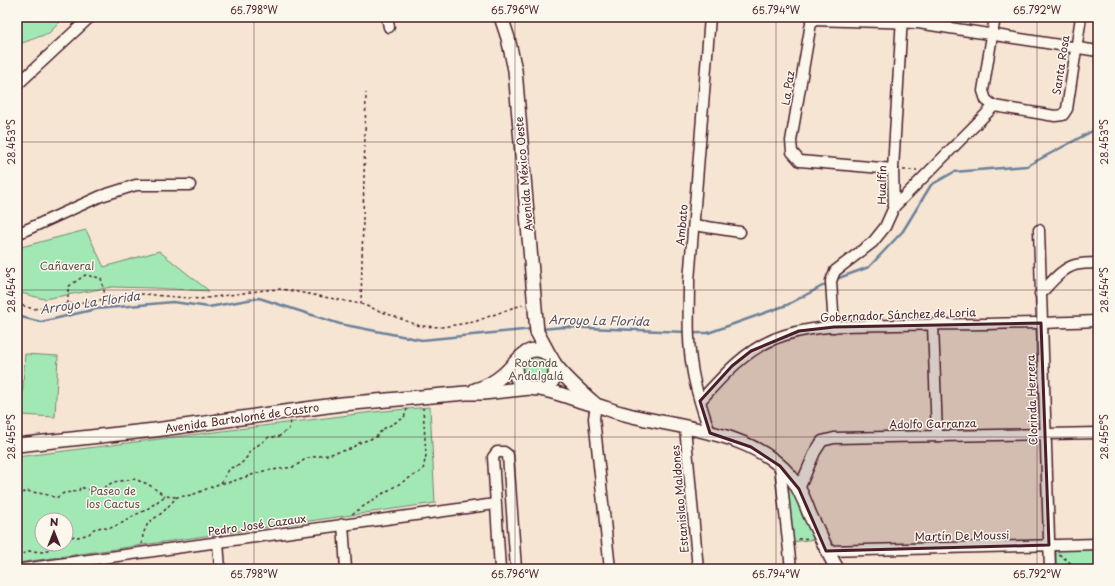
<svg xmlns="http://www.w3.org/2000/svg" width="1115" height="586" viewBox="0 0 1115 586" font-family="'Playpen Sans',sans-serif">
<style>
.green{fill:#a2e8b5;stroke:#768470;fill-rule:evenodd}
.lines{fill:none;stroke-linecap:round;stroke-linejoin:round}
.stream{stroke:#6c8199;stroke-width:2.5}
.minor-casing{stroke:#4a1f2b;stroke-width:13}
.major-casing{stroke:#4a1f2b;stroke-width:16}
.path{stroke:#4a1f2b;stroke-width:1.5;stroke-dasharray:3 3;stroke-linecap:butt}
.minor{stroke:#fbf7ec;stroke-width:10}
.major{stroke:#fbf7ec;stroke-width:13}
.marked{fill:#4a1f2b;fill-opacity:0.2;stroke:#4a1f2b;stroke-width:3;stroke-linejoin:round}
.ticks{fill:none;stroke:#4a1f2b;stroke-width:1;stroke-opacity:0.45}
.labels{text-anchor:middle;stroke-width:3;stroke-linejoin:round;paint-order:stroke}
.street-label{font-size:11px;fill:#4a1f2b;stroke:#fbf7ec}
.park-label{font-size:11px;fill:#60514e;stroke:#fbf7ec}
.water-label{font-size:12px;font-style:italic;fill:#5b5062;stroke:#fbf7ec}
.neatline{fill:none;stroke:#4a1f2b;stroke-width:1.5}
.ticks-label{font-size:10px;text-anchor:middle;fill:#4a1f2b}
</style>
<rect width="100%" height="100%" fill="#f6e5d3"/>
<filter id="ink" filterUnits="userSpaceOnUse"><feTurbulence type="fractalNoise" baseFrequency=".025" numOctaves="2"/><feDisplacementMap in="SourceGraphic" scale="8" xChannelSelector="R" yChannelSelector="G"/><feConvolveMatrix kernelMatrix="1 2 1 2 8 2 1 2 1" color-interpolation-filters="sRGB"/></filter>
<g filter="url(#ink)">
<!-- green -->
<g class="green">
<polygon points="17,17 65,17 49,33 17,45"/>
<polygon points="86,230 104,267 159,251 209,291 153,288 112,287 44,299 17,292 17,248"/>
<polygon points="25,354 58,356 55,417 21,415"/>
<polygon points="538,354 550,363 548,378 540,384 526,381 521,372 522,363 525,359"/>
<path d="M430,407L435,503L17,563V457L373,412ZM42,520H66V544H42Z"/>
<polygon points="791,490 797,497 816,539 792,542 787,493 788,491"/>
<polygon points="1098,548 1098,569 1056,569 1056,555 1058,551 1062,550"/>
</g>
<g class="lines">
<!-- stream -->
<g class="stream">
<polyline points="836,279 869,267 903,231 931,185 954,172 1027,166 1098,128"/>
<polyline points="17,316 41,322 96,309 173,302 209,307 259,298 340,324 422,340 533,329"/>
<polyline points="542,329 563,327 686,332"/>
<polyline points="691,333 708,333 787,305 828,283"/>
</g>
<defs>
<g id="minor">
<polyline points="387,17 389,27"/>
<polyline points="812,17 791,141 792,152 800,161 893,169"/>
<polyline points="995,17 983,91 986,100 994,106 1055,116 1063,115 1067,109 1081,17"/>
<polyline points="811,20 918,23 1098,51"/>
<polyline points="17,85 90,17"/>
<polyline points="894,207 994,106"/>
<polyline points="694,225 740,232"/>
<polyline points="1039,230 1050,569"/>
<polyline points="17,234 101,196 136,185 190,185"/>
<path d="M1040,294C1050,284 1061,269 1075,265C1083,263 1090,263 1098,263"/>
<polyline points="933,324 937,436"/>
<polyline points="834,327 831,281 835,271 873,242 885,227 894,207 893,169 902,17"/>
<path d="M700,401C723,376 742,353 774,339C811,324 855,326 894,325C962,324 1030,324 1098,321"/>
<polyline points="596,405 594,418 610,569"/>
<polyline points="685,427 698,569"/>
<path d="M710,433C703,411 695,390 692,367C687,339 689,310 689,281L710,17"/>
<polyline points="780,466 791,569"/>
<polyline points="799,489 815,452 822,441 834,438 1098,433"/>
<polyline points="343,524 346,569"/>
<polyline points="218,542 220,569"/>
<polyline points="826,551 1098,544"/>
<polyline points="23,569 495,504"/>
<polyline points="500,569 493,457 497,452 504,452 508,455 516,569"/>
</g>
<g id="major">
<polyline points="501,17 508,38 515,70 537,332 550,356"/>
<path d="M554,363C565,378 580,391 595,404"/>
<path d="M540,389C553,391 565,396 578,400C583,402 589,403 595,405C604,407 612,411 621,413C677,429 751,429 791,477C800,488 805,502 810,515C819,533 827,551 837,569"/>
<path d="M475,390C486,387 496,381 504,374C516,364 526,343 544,352C550,355 554,361 555,366C560,400 505,394 517,361"/>
<polyline points="17,445 155,430 342,404 466,393 483,393 530,388"/>
</g>
</defs>
<!-- minor casing -->
<use href="#minor" class="minor-casing"/>
<!-- major casing -->
<use href="#major" class="major-casing"/>
<!-- path -->
<g class="path">
<polyline points="903,170 917,170"/>
<polyline points="17,303 21,305 33,309 143,294 200,299 265,290 282,289 361,304 420,326 442,327 474,322 512,308 523,305"/>
<polyline points="68,304 68,287 85,275 101,278 106,299"/>
<polyline points="361,304 366,93"/>
<polyline points="222,483 227,483 264,471 294,467 307,458 327,455 350,449 359,443 376,437 383,429 404,418 407,409"/>
<polyline points="17,496 26,491 49,495 56,498 64,493 79,491 80,487 97,492 113,482 134,479 148,484 165,496"/>
<polyline points="352,514 382,494 423,470 426,455 423,408"/>
<polyline points="798,539 810,538"/>
<polyline points="66,540 74,536 78,537 89,534 94,529 102,527 108,529 122,523 135,515 146,510 165,496 177,497"/>
<polyline points="142,544 143,534 148,523 163,512 177,497 192,495 221,483 230,468 240,465 247,457 250,451 269,437 278,437 289,429 291,421"/>
<polyline points="1059,554 1078,569"/>
<polyline points="17,555 20,555 29,551 43,552 60,544"/>
</g>
<!-- minor -->
<use href="#minor" class="minor"/>
<!-- major -->
<use href="#major" class="major"/>
</g>
</g>
<!-- marked area -->
<path class="marked" d="M1041,323L1049,545L826,551L799,489L780,466L751,447L710,433L700,401L732,366L751,351L799,331L834,327Z"/>
<!-- ticks -->
<path class="ticks" d="M254,17V569M515,17V569M776,17V569M1037,17V569M17,142H1098M17,290H1098M17,437H1098"/>
<g class="labels">
<!-- street labels -->
<g class="street-label">
<text transform="translate(1061 65) rotate(-81)" y="4">Santa Rosa</text>
<text transform="translate(788 88) rotate(-81)" y="4">La Paz</text>
<text transform="translate(524 174) rotate(-95)" y="4">Avenida México Oeste</text>
<text transform="translate(882 185) rotate(-89)" y="4">Hualfín</text>
<text transform="translate(682 225) rotate(-85)" y="4">Ambato</text>
<text transform="translate(898 315) rotate(-2)" y="4">Gobernador Sánchez de Loria</text>
<text transform="translate(1032 400) rotate(-92)" y="4">Clorinda Herrera</text>
<text transform="translate(242 418) rotate(-8)" y="4">Avenida Bartolomé de Castro</text>
<text transform="translate(933 424) rotate(-1)" y="4">Adolfo Carranza</text>
<text transform="translate(680 499) rotate(-95)" y="4">Estanislao Maldones</text>
<text transform="translate(257 525) rotate(-8)" y="4">Pedro José Cazaux</text>
<text transform="translate(962 536) rotate(-1)" y="4">Martín De Moussi</text>
</g>
<!-- park labels -->
<g class="park-label">
<text x="67" y="270">Cañaveral</text>
<text x="536" y="367">Rotonda<tspan x="536" dy="13">Andalgalá</tspan></text>
<text x="113" y="495">Paseo de<tspan x="113" dy="13">los Cactus</tspan></text>
</g>
<!-- water labels -->
<g class="water-label">
<text transform="translate(90 303) rotate(-8)" y="4">Arroyo La Florida</text>
<text transform="translate(599 321) rotate(1)" y="4">Arroyo La Florida</text>
</g>
</g>
<!-- margin -->
<rect width="1115" height="586" fill="none" stroke="#fbf7ec" stroke-width="44"/>
<!-- north arrow -->
<g transform="translate(54 532)"><circle r="19" fill="#fbf7ec" stroke="#b4a19f"/>
<path d="M0-3L7 15L0 10L-7 15Z" fill="#4a1f2b"/>
<text y="-6" font-size="11" font-weight="bold" text-anchor="middle" fill="#4a1f2b">N</text>
</g>
<rect x="22" y="22" width="1071" height="542" class="neatline"/>
<g class="ticks-label">
<text x="254" y="14">65.798°W</text>
<text x="515" y="14">65.796°W</text>
<text x="776" y="14">65.794°W</text>
<text x="1037" y="14">65.792°W</text>
<text transform="translate(11 142) rotate(-90)" y="4">28.453°S</text>
<text transform="translate(1104 142) rotate(-90)" y="4">28.453°S</text>
<text transform="translate(11 290) rotate(-90)" y="4">28.454°S</text>
<text transform="translate(1104 290) rotate(-90)" y="4">28.454°S</text>
<text transform="translate(11 437) rotate(-90)" y="4">28.455°S</text>
<text transform="translate(1104 437) rotate(-90)" y="4">28.455°S</text>
<text x="254" y="578">65.798°W</text>
<text x="515" y="578">65.796°W</text>
<text x="776" y="578">65.794°W</text>
<text x="1037" y="578">65.792°W</text>
</g>
</svg>
